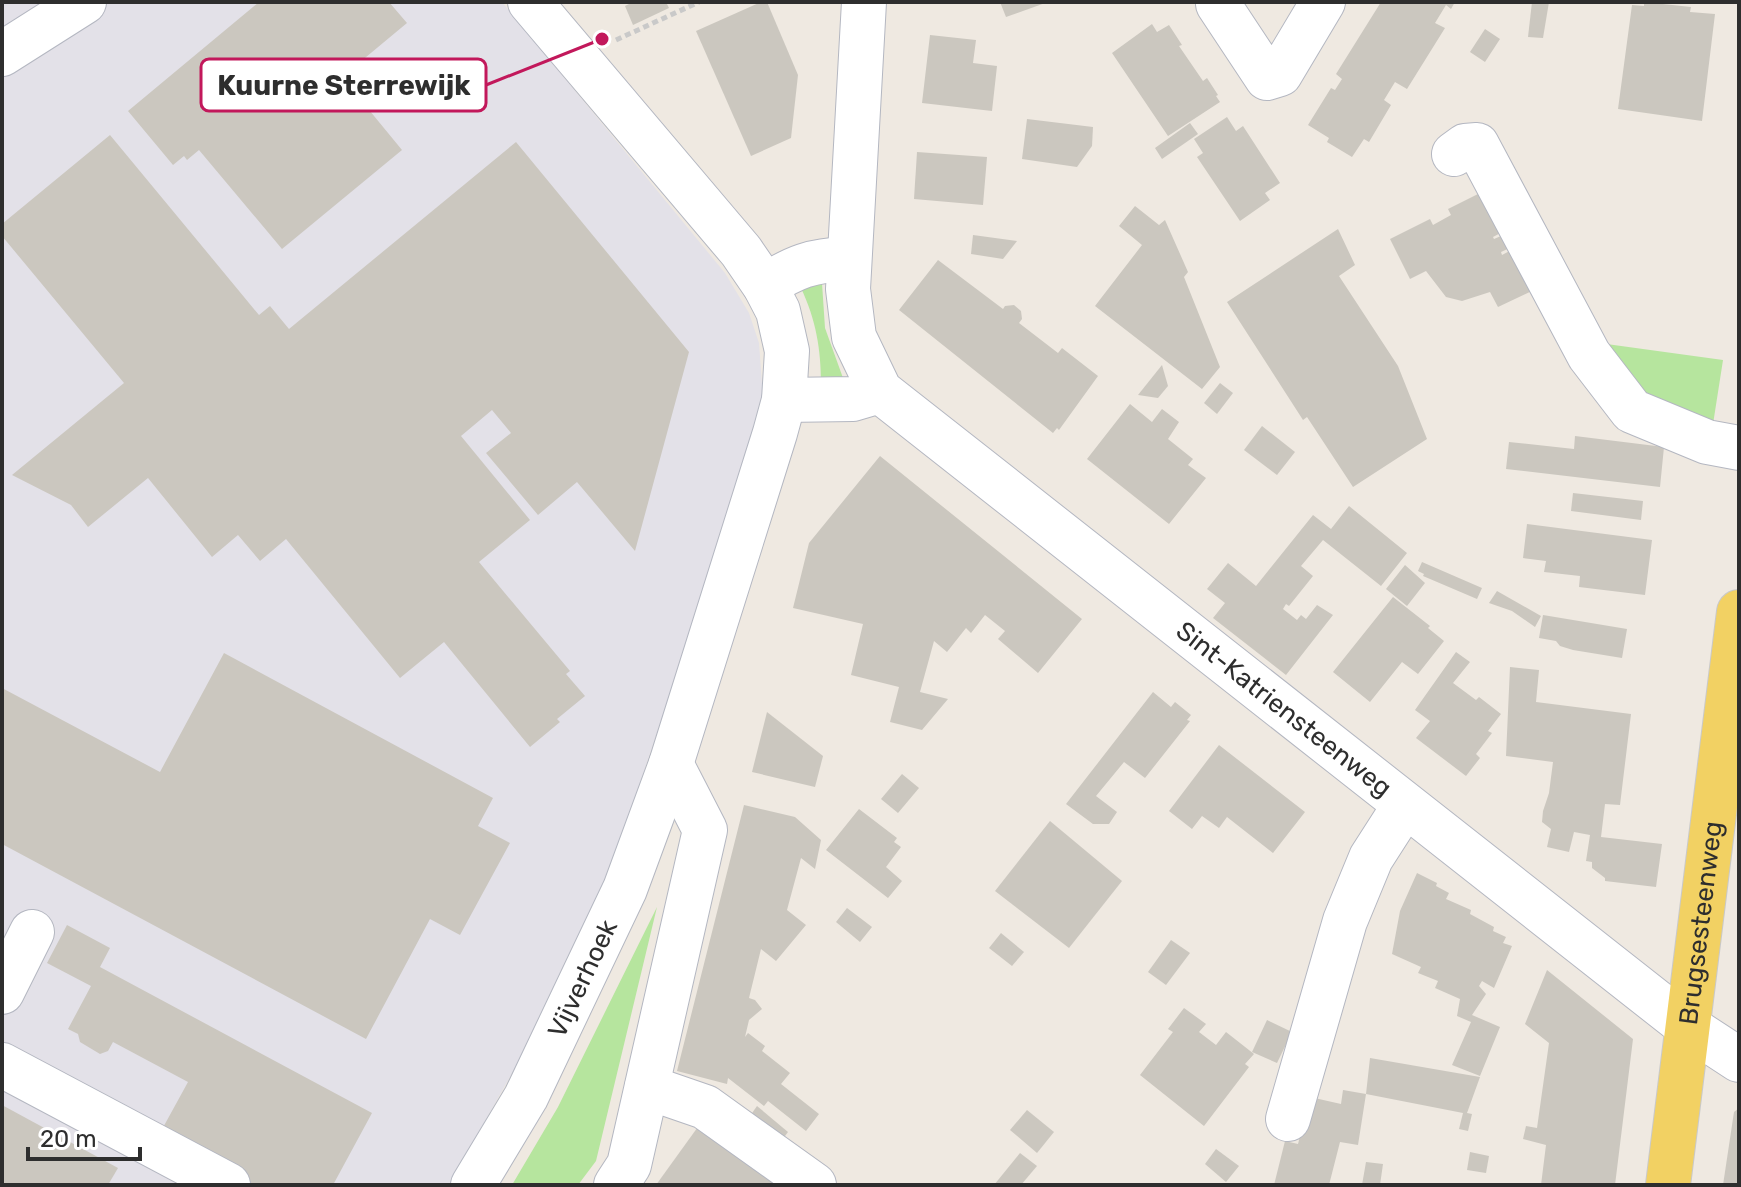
<svg xmlns="http://www.w3.org/2000/svg" width="1741" height="1187" viewBox="0 0 1741 1187" font-family="Rubik,sans-serif">
<style>
.industrial{fill:#e3e1e8}
.green{fill:#b6e59e}
.building{fill:#cbc7bf}
.lines{fill:none;stroke-linecap:round;stroke-linejoin:round}
.minor-casing{stroke:#b4b7c1;stroke-width:46}
.major-casing{stroke:#c9c9c9;stroke-width:46}
.path{stroke:#c9c9c9;stroke-width:5;stroke-dasharray:6 4;stroke-linecap:butt}
.minor{stroke:#fff;stroke-width:44}
.major{stroke:#f2d163;stroke-width:44}
.labels{text-anchor:middle;stroke-width:8;stroke-linejoin:round;paint-order:stroke}
.street-label{font-size:26px;fill:#2e2e2e;stroke:#fff}
.leader{fill:none;stroke:#c2185b;stroke-width:3}
.callout-dot{fill:#c2185b;stroke:#fff;stroke-width:3}
.callout{fill:#fff;stroke:#c2185b;stroke-width:3}
.callout-label{font-size:28px;text-anchor:middle;font-weight:bold;fill:#2e2e2e}
</style>
<rect width="100%" height="100%" fill="#efe9e1"/>
<!-- industrial -->
<polygon class="industrial" points="2,2 502,2 725,273 749,313 759,343 763,398 715,561 613,863 524,1052 449,1185 2,1185"/>
<!-- green -->
<g class="green">
<path d="M822,283L825,328L843,378L821,384C821,349 816,320 801,288Z"/>
<polygon points="1592,342 1723,360 1713,424 1668,417"/>
<polygon points="657,907 596,1161 578,1185 512,1185 558,1107"/>
</g>
<!-- building -->
<g class="building">
<polygon points="259,2 389,2 407,23 342,77 402,150 282,249 199,150 187,160 184,156 173,165 128,111"/>
<polygon points="633,2 666,2 669,8 633,25 625,6"/>
<polygon points="761,2 767,2 798,75 791,138 751,156 696,31"/>
<polygon points="1000,2 1048,2 1006,17"/>
<polygon points="1381,2 1455,2 1451,9 1446,5 1435,23 1445,28 1407,89 1395,82 1384,100 1391,105 1369,142 1364,139 1352,157 1327,142 1329,138 1308,125 1331,88 1335,90 1342,79 1336,74"/>
<polygon points="1532,2 1549,2 1543,38 1528,37"/>
<polygon points="1644,2 1691,7 1690,12 1715,14 1702,121 1618,109 1632,5 1644,6"/>
<polygon points="1152,24 1157,32 1169,25 1182,45 1179,46 1203,81 1207,78 1218,95 1216,96 1220,102 1168,136 1112,53"/>
<polygon points="1485,29 1500,39 1485,62 1470,52"/>
<polygon points="930,35 976,40 973,63 997,66 992,111 922,103"/>
<polygon points="1227,117 1236,131 1243,126 1280,183 1265,193 1270,200 1240,221 1197,157 1203,153 1194,139"/>
<polygon points="1027,119 1093,127 1092,146 1077,167 1022,159"/>
<polygon points="1190,123 1198,134 1162,159 1155,148"/>
<polygon points="110,135 259,315 270,306 289,329 516,142 689,352 635,551 577,482 538,515 486,453 511,433 492,410 461,436 530,520 479,562 570,671 566,674 585,696 557,719 560,722 530,747 444,642 400,678 286,539 260,561 238,535 212,557 148,478 88,527 71,505 12,475 124,383 2,236 2,224"/>
<polygon points="917,152 987,157 983,205 914,199"/>
<polygon points="1488,189 1508,229 1493,237 1494,239 1508,233 1514,246 1501,252 1502,255 1517,247 1538,288 1498,307 1490,292 1462,301 1446,297 1426,271 1410,279 1390,239 1430,219 1433,225 1451,215 1448,209"/>
<polygon points="1135,206 1159,225 1165,220 1188,272 1184,277 1220,367 1202,389 1095,306 1142,245 1119,226"/>
<polygon points="1338,229 1355,265 1339,276 1398,366 1427,439 1353,487 1307,417 1303,420 1227,302"/>
<polygon points="973,235 1017,241 1003,259 971,254"/>
<polygon points="938,260 1003,309 1005,306 1014,305 1021,311 1022,319 1019,323 1058,353 1062,348 1098,376 1059,430 1057,428 1053,433 899,310"/>
<polygon points="1162,365 1168,386 1158,398 1138,395"/>
<polygon points="1220,383 1233,393 1217,414 1204,403"/>
<polygon points="1130,404 1152,422 1162,409 1179,422 1168,439 1193,459 1188,465 1206,478 1169,524 1087,459"/>
<polygon points="1262,426 1295,452 1277,475 1244,450"/>
<polygon points="1575,436 1664,447 1660,487 1506,469 1509,442 1574,449"/>
<polygon points="880,456 1082,619 1038,673 998,639 1005,631 985,615 971,633 966,628 947,652 934,641 920,692 948,699 922,730 890,722 899,687 851,675 863,624 793,608 809,543"/>
<polygon points="1573,493 1643,501 1641,520 1571,511"/>
<polygon points="1349,506 1407,553 1381,586 1323,540 1301,566 1313,576 1289,606 1286,604 1283,609 1297,620 1301,615 1306,619 1317,605 1333,615 1286,675 1213,618 1225,603 1207,589 1228,563 1256,586 1313,515 1331,529"/>
<polygon points="1527,524 1652,540 1645,595 1579,587 1580,576 1544,572 1546,561 1523,558"/>
<polygon points="1422,562 1482,588 1477,599 1423,576 1424,574 1418,571"/>
<polygon points="1405,565 1425,583 1407,606 1386,589"/>
<polygon points="1497,591 1541,616 1535,627 1512,611 1489,603"/>
<polygon points="1393,597 1430,626 1428,628 1444,641 1418,674 1402,662 1370,702 1333,672"/>
<polygon points="1543,615 1627,629 1622,658 1573,650 1560,646 1556,641 1539,638"/>
<polygon points="1456,652 1470,662 1453,683 1476,700 1479,697 1501,714 1488,731 1492,733 1476,754 1480,758 1466,776 1416,738 1430,721 1415,710"/>
<polygon points="224,653 493,798 478,826 510,843 460,935 430,919 366,1039 2,844 2,688 160,772"/>
<polygon points="1510,667 1539,670 1536,702 1631,714 1620,805 1605,804 1601,837 1662,844 1656,887 1605,881 1605,878 1592,868 1592,862 1586,861 1590,835 1574,832 1569,852 1547,847 1551,829 1542,822 1543,811 1549,793 1553,762 1506,756"/>
<polygon points="1153,692 1171,707 1175,702 1191,715 1187,720 1190,721 1145,778 1124,762 1096,796 1117,812 1109,824 1093,824 1066,804"/>
<polygon points="767,712 823,756 815,787 752,772"/>
<polygon points="1219,745 1305,812 1273,853 1227,817 1219,828 1202,816 1192,829 1169,811"/>
<polygon points="902,774 919,788 898,813 881,799"/>
<polygon points="744,805 795,817 821,840 815,869 801,858 787,910 806,925 776,961 761,949 749,998 755,1000 762,1009 749,1020 745,1037 748,1033 765,1046 762,1051 790,1073 781,1084 819,1114 806,1131 768,1101 764,1106 728,1078 727,1084 677,1071"/>
<polygon points="859,809 897,838 894,842 901,847 886,867 902,881 888,898 826,850"/>
<polygon points="1050,821 1122,881 1069,948 995,891"/>
<polygon points="1417,873 1437,883 1436,886 1449,893 1446,899 1471,910 1470,914 1494,927 1493,931 1506,937 1503,943 1512,946 1494,988 1482,981 1479,986 1486,994 1472,1015 1500,1027 1480,1076 1452,1065 1471,1022 1457,1016 1460,999 1435,988 1438,981 1418,973 1421,967 1392,954 1400,911"/>
<polygon points="847,908 872,927 860,942 836,922"/>
<polygon points="67,925 110,948 100,967 372,1113 333,1185 255,1185 160,1133 188,1082 113,1042 108,1051 100,1054 80,1042 78,1034 68,1029 91,986 47,963"/>
<polygon points="1001,933 1024,952 1012,966 989,948"/>
<polygon points="1171,940 1190,953 1166,985 1148,972"/>
<polygon points="1547,970 1633,1039 1615,1185 1541,1185 1546,1145 1523,1139 1526,1126 1537,1128 1549,1043 1525,1024"/>
<polygon points="1184,1008 1206,1024 1199,1032 1216,1045 1226,1032 1254,1054 1245,1064 1249,1067 1204,1126 1140,1075 1173,1032 1168,1029"/>
<polygon points="1267,1020 1292,1032 1277,1063 1252,1052"/>
<polygon points="1370,1058 1480,1077 1467,1113 1472,1114 1468,1131 1459,1129 1463,1113 1366,1094"/>
<polygon points="1343,1090 1366,1094 1358,1145 1340,1142 1329,1185 1274,1185 1285,1141 1298,1144 1310,1097 1341,1104"/>
<polygon points="2,1105 118,1168 108,1185 2,1185"/>
<polygon points="757,1106 788,1132 776,1148 743,1126"/>
<polygon points="1739,1108 1739,1185 1723,1185 1734,1112"/>
<polygon points="1027,1110 1054,1132 1037,1153 1010,1130"/>
<polygon points="700,1124 784,1185 656,1185"/>
<polygon points="1216,1149 1239,1166 1226,1182 1205,1164"/>
<polygon points="1470,1152 1489,1156 1486,1173 1467,1170"/>
<polygon points="1020,1153 1037,1166 1021,1185 994,1185"/>
<polygon points="1366,1162 1383,1164 1380,1185 1362,1185"/>
</g>
<g class="lines">
<defs>
<g id="minor">
<path id="s1" d="M864,2L848,289L854,337L880,391L1687,1026L1739,1060"/>
<polyline points="1222,2 1218,4 1267,78 1280,74 1323,2"/>
<polyline points="2,54 84,2"/>
<polyline points="1454,154 1465,146 1477,145 1589,355 1632,411 1707,442 1739,448"/>
<path d="M765,286C794,267 812,260 848,259"/>
<polyline points="784,400 853,399 880,391"/>
<polyline points="2,992 32,932"/>
<polyline points="2,1065 228,1185"/>
<polyline points="647,1087 705,1107 814,1185"/>
<polyline points="1288,1119 1345,921 1371,858 1405,805"/>
<path id="s2" d="M473,1185L526,1097L625,889L671,764L775,433L784,400L787,351L778,311L765,286L741,251L530,2"/>
<polyline points="616,1185 629,1165 705,830 671,764"/>
</g>
<g id="major">
<path id="s3" d="M1668,1185L1739,612"/>
</g>
</defs>
<!-- minor casing -->
<use href="#minor" class="minor-casing"/>
<!-- major casing -->
<use href="#major" class="major-casing"/>
<!-- path -->
<polyline class="path" points="616,40 699,2"/>
<!-- minor -->
<use href="#minor" class="minor"/>
<!-- major -->
<use href="#major" class="major"/>
</g>
<g class="labels">
<!-- street labels -->
<g class="street-label">
<text dy="9" stroke="none"><textPath href="#s1" startOffset="910">Sint-Katriensteenweg</textPath></text>
<text dy="9" stroke="none"><textPath href="#s3" startOffset="264">Brugsesteenweg</textPath></text>
<text dy="9" stroke="none"><textPath href="#s2" startOffset="234">Vijverhoek</textPath></text>
</g>
</g>
<!-- callouts -->
<path class="leader" d="M602 39L486 85"/>
<circle class="callout-dot" cx="602" cy="39" r="8"/>
<rect class="callout" x="201" y="59" width="285" height="52" rx="8"/>
<g class="callout-label">
<text x="344" y="95">Kuurne Sterrewijk</text>
</g>
<!-- border -->
<rect width="1741" height="1187" fill="none" stroke="#2e2e2e" stroke-width="8"/>
<!-- scale -->
<path d="M28 1147v12h112v-12" fill="none" stroke="#2e2e2e" stroke-width="4"/>
<text x="40" y="1147" font-size="24" fill="#2e2e2e" stroke="#ffffff" stroke-width="6" paint-order="stroke">20 m</text>
</svg>
